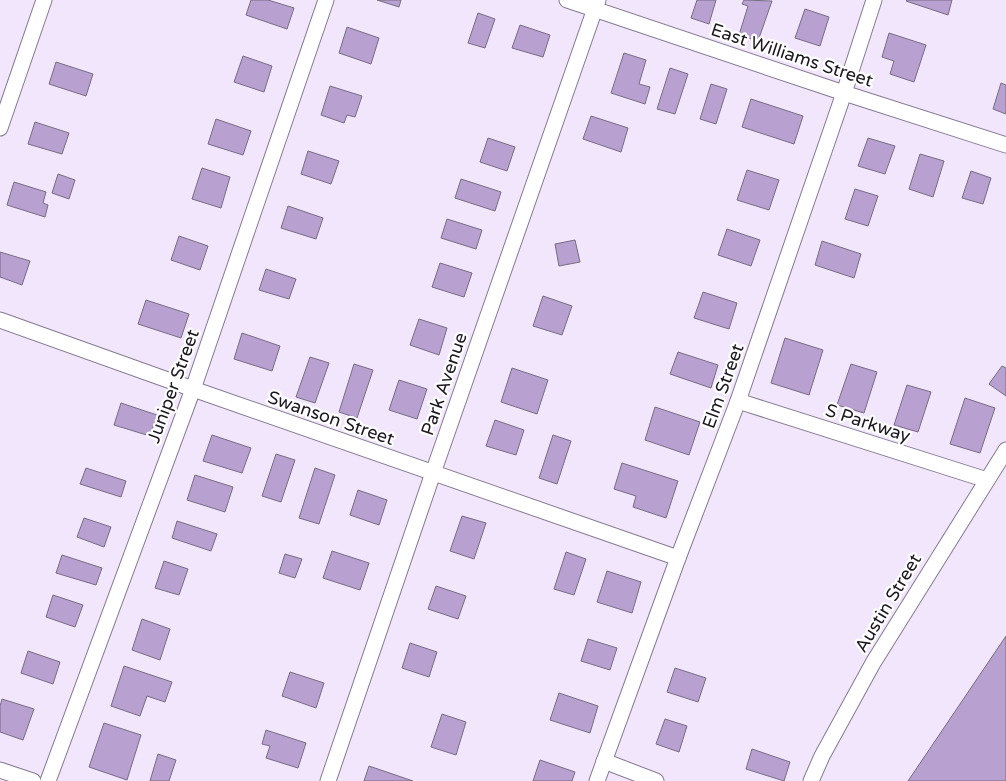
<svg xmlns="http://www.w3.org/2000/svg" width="1006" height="781" viewBox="0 0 1006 781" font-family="'Varela Round',sans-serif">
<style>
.building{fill:#b8a0d0;stroke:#786c84}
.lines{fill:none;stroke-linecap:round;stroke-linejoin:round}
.minor-casing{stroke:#867a93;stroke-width:17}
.minor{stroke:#fff;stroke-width:15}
.labels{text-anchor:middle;stroke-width:4.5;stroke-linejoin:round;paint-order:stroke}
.street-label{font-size:18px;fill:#1c1720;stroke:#fff}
</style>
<rect width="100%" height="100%" fill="#f1e6fc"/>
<!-- building -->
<g class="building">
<polygon points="251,0 268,0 294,8 287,29 246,15"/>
<polygon points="377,0 401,0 399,7"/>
<polygon points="697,0 716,0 709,24 691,18"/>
<polygon points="744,0 772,1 758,41 739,35 748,6 742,4"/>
<polygon points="907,0 952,0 948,15 906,1"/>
<polygon points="805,9 829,17 820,46 795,38"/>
<polygon points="478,13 495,19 485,48 468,43"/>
<polygon points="520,25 550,35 543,57 512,48"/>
<polygon points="347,27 379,38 371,64 339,53"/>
<polygon points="889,33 926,45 914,82 890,74 894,61 882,57"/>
<polygon points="624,53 646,60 639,84 650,87 645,104 611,93"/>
<polygon points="243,56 272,66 264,92 234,82"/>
<polygon points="56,62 93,74 86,96 49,84"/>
<polygon points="670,68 688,74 675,114 657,109"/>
<polygon points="1001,83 1006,85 1006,114 993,109"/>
<polygon points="711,84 727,89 716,124 700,119"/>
<polygon points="330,86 362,96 355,117 347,115 344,123 321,115"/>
<polygon points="751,99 803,116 794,144 742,127"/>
<polygon points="591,116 628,128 621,152 583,139"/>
<polygon points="216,119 251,131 243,155 208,144"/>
<polygon points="35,122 69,133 62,154 28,144"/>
<polygon points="488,138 515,147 507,171 480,162"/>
<polygon points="868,138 895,146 885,174 858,166"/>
<polygon points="308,151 339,161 331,184 301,174"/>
<polygon points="920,154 944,161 933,197 909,189"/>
<polygon points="202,168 230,177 221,208 192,199"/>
<polygon points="747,170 779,180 769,210 737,200"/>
<polygon points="971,171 991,178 983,204 962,198"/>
<polygon points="58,174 75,180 69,199 52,193"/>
<polygon points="461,179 501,192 495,211 455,198"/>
<polygon points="14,182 46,192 43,203 48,205 45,217 7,205"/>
<polygon points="855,189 878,196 868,226 845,219"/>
<polygon points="288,206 323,218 316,239 281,228"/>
<polygon points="447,219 482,230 476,249 441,238"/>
<polygon points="727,229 760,240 751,266 718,255"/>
<polygon points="179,236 208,246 200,270 171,260"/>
<polygon points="575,240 580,262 559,266 555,244"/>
<polygon points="822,241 861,254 854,278 815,265"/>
<polygon points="0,252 30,261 22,285 0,277"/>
<polygon points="440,263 472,273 464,297 432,287"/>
<polygon points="266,269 296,279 289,299 259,290"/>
<polygon points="703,292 737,303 729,329 694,318"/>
<polygon points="543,296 572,306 562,335 533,326"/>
<polygon points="146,300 189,314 181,338 138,324"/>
<polygon points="419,319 447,328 439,355 410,345"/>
<polygon points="242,333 280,346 272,371 234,359"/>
<polygon points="785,338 823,350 809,395 771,383"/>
<polygon points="678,352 718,365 711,388 670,374"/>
<polygon points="310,357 329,363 315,403 296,397"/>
<polygon points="354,364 373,370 357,418 339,412"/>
<polygon points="851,364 877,372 864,413 837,405"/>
<polygon points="1002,366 1006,368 1006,396 989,384"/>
<polygon points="512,368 548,380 537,414 501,402"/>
<polygon points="399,380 427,389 417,419 389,410"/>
<polygon points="907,385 931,392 918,432 894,425"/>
<polygon points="965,398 995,408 980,453 950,444"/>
<polygon points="121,403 157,415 150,436 114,425"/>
<polygon points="655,407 700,422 689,455 645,440"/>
<polygon points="495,420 524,430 516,455 486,446"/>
<polygon points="212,435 251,448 242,473 203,461"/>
<polygon points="553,435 571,441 557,484 539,478"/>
<polygon points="276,454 295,460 281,502 262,496"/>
<polygon points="622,463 678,481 666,518 633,507 636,496 614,489"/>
<polygon points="86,468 126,481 121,497 80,484"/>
<polygon points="315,468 335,475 319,524 299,518"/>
<polygon points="195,475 233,487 225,512 187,500"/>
<polygon points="358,490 387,500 379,525 350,515"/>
<polygon points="462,516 486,523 474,559 450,551"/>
<polygon points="84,518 111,527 104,547 77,537"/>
<polygon points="177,521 217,534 211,551 172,538"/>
<polygon points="332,551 369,563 360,590 323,578"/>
<polygon points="566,552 586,559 574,595 554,589"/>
<polygon points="285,554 302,559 295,578 279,573"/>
<polygon points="62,555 102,568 96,585 56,573"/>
<polygon points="164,561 188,569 179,595 155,588"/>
<polygon points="607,571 641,582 632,613 597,602"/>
<polygon points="436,586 466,596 458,619 428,609"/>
<polygon points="53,595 83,605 75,627 46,617"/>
<polygon points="142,619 170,629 160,660 132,650"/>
<polygon points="1006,636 1006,781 908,781"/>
<polygon points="588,639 617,648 610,670 581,661"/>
<polygon points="410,643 437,652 429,677 402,668"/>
<polygon points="28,651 60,662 53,684 21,673"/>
<polygon points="124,666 172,682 165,702 147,696 140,716 111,706"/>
<polygon points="675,668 706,678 698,702 667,692"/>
<polygon points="290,672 324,683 316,708 282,696"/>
<polygon points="559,693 598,706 590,733 550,720"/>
<polygon points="2,699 34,709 23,740 0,732 0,706"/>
<polygon points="442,714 466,722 456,755 431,747"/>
<polygon points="665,719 687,726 679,752 656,744"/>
<polygon points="104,723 141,735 127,780 89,767"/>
<polygon points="266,730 306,743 298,768 266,758 270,746 262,744"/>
<polygon points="752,749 790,762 784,781 746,769"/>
<polygon points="158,754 176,760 169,781 150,781"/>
<polygon points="540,760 575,772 572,781 533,781"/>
<polygon points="369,766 413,781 364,781"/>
</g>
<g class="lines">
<defs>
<g id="minor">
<polyline points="567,0 844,93 1006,145"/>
<polyline points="0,128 44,0"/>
<polyline points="0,320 193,389 678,558"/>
<polyline points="738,401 987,480"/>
<polyline points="604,761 656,781"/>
<polyline points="0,770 33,781"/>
<polyline points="48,781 193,389 326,0"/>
<polyline points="328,781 433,473 598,0"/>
<polyline points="597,781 678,558 738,401 844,93 874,0"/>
<polyline points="811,781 822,756 873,663 1006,450"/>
</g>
</defs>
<!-- minor casing -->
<use href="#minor" class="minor-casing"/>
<!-- minor -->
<use href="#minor" class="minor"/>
</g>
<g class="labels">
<!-- street labels -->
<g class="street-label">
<text transform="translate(792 55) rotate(18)" y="6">East Williams Street</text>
<text transform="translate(444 384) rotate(-71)" y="6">Park Avenue</text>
<text transform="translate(173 386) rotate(-70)" y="6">Juniper Street</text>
<text transform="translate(723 386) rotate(-70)" y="6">Elm Street</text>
<text transform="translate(331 418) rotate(19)" y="6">Swanson Street</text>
<text transform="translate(868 423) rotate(18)" y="6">S Parkway</text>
<text transform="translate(888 603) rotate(-59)" y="6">Austin Street</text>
</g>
</g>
</svg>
